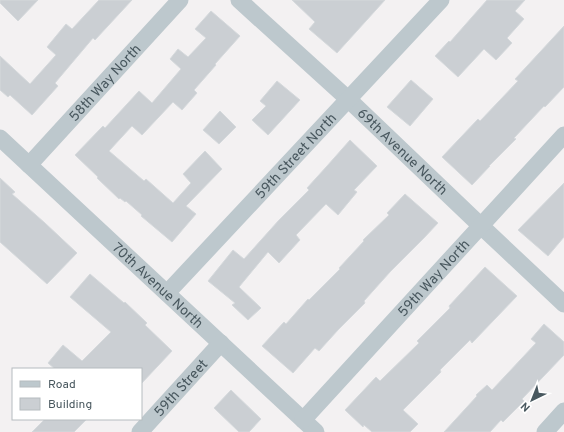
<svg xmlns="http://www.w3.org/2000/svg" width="564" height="432" viewBox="0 0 564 432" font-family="Overpass,sans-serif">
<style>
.building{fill:#cbcfd3;stroke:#d5d9dc}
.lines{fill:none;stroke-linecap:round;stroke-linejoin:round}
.minor{stroke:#bdc8cd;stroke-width:17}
.labels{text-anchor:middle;stroke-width:3;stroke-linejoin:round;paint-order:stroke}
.street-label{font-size:14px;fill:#49585f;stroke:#fff}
</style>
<rect width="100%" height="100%" fill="#f3f1f2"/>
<!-- building -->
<g class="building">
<polygon points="0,0 38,0 18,21 0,3"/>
<polygon points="99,0 132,0 95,40 93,38 55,83 58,86 32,115 10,95 8,97 0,90 0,56 30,84 56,55 47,47 66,24 72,29"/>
<polygon points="292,0 385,0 337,53 309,29 315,22"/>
<polygon points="487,0 525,0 515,11 524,19 507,38 512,43 496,60 484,49 458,77 435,56 449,41 450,42"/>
<polygon points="211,11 240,36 215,64 216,65 194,90 197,93 182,110 173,102 142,135 132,126 109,151 144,181 146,179 173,203 191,183 183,174 205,151 222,169 186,206 196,214 172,242 141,216 142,215 126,201 125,202 120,198 119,199 97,178 98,177 75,155 103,126 105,128 139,91 152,103 181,69 170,59 178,49 188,57 206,38 195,29"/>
<polygon points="564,26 564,87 545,107 544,106 514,138 516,139 489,166 490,166 472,185 442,157 478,119 480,121 518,81 515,79"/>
<polygon points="411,80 433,99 410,126 387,107"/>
<polygon points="277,81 300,100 268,135 252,120 266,106 260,101"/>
<polygon points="220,111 236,127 219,144 203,130"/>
<polygon points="350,140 377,166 354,190 357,192 338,215 326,204 296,235 300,240 279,263 268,252 239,287 261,308 248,320 232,305 235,303 208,281 233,250 244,259 279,220 309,190 307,188 327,166"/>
<polygon points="0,178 15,192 12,194 45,223 77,253 47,284 0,242"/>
<polygon points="564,183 564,237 548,256 518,230"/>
<polygon points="405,194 438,223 423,239 390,272 364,301 365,303 338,330 319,351 315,348 293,373 262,346 284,322 286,324 308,299 309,300 340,269 339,268 364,241 363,240 389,215 387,213"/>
<polygon points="485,267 517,296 472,343 470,340 440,370 441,372 403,410 418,424 410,432 372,432 364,425 363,427 345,410 376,377 380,381 419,343 417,341 450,308 449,306"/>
<polygon points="90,274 124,303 125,302 147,323 145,325 172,351 141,384 141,369 55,369 48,363 63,345 82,361 111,332 70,297"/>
<polygon points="544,324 564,342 564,355 522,399 524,401 503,422 501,420 490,432 444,432 477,396 476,395 487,385 492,390 536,343 531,339"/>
<polygon points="231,390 261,419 249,432 239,432 214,408"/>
<polygon points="45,419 87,419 74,432 32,432"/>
</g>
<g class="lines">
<!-- minor -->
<g class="minor">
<path id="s1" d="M239,0L348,99L481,226L564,304"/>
<path id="s2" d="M0,138L316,432"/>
<path id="s3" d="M29,165L180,0"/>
<path id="s4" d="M167,293L441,0"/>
<path id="s5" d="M303,420L564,135"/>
<path id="s6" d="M140,432L221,343"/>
<polyline points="545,432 564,411"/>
</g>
</g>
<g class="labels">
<!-- street labels -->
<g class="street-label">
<text dy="5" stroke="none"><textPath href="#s3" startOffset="112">58th Way North</textPath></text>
<text dy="5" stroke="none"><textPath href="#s1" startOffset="223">69th Avenue North</textPath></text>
<text dy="5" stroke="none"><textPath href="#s4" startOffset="188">59th Street North</textPath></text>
<text dy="5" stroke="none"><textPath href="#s5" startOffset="193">59th Way North</textPath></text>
<text dy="5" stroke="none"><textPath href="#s2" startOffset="216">70th Avenue North</textPath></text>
<text dy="5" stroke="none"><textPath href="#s6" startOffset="60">59th Street</textPath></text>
</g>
</g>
<!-- legend -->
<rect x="12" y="368" width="130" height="52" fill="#ffffff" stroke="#b6bcbf"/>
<rect x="20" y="381" width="20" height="6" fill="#bdc8cd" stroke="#b6bcbf"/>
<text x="48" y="388" font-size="12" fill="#49585f">Road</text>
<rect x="20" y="398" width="20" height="12" fill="#cbcfd3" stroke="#b6bcbf"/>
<text x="48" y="408" font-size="12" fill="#49585f">Building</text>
<!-- north arrow -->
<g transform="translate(532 400) rotate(223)" stroke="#ffffff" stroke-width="3" paint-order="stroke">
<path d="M0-3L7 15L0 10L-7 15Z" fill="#49585f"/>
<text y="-6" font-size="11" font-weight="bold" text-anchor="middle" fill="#49585f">N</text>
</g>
</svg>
